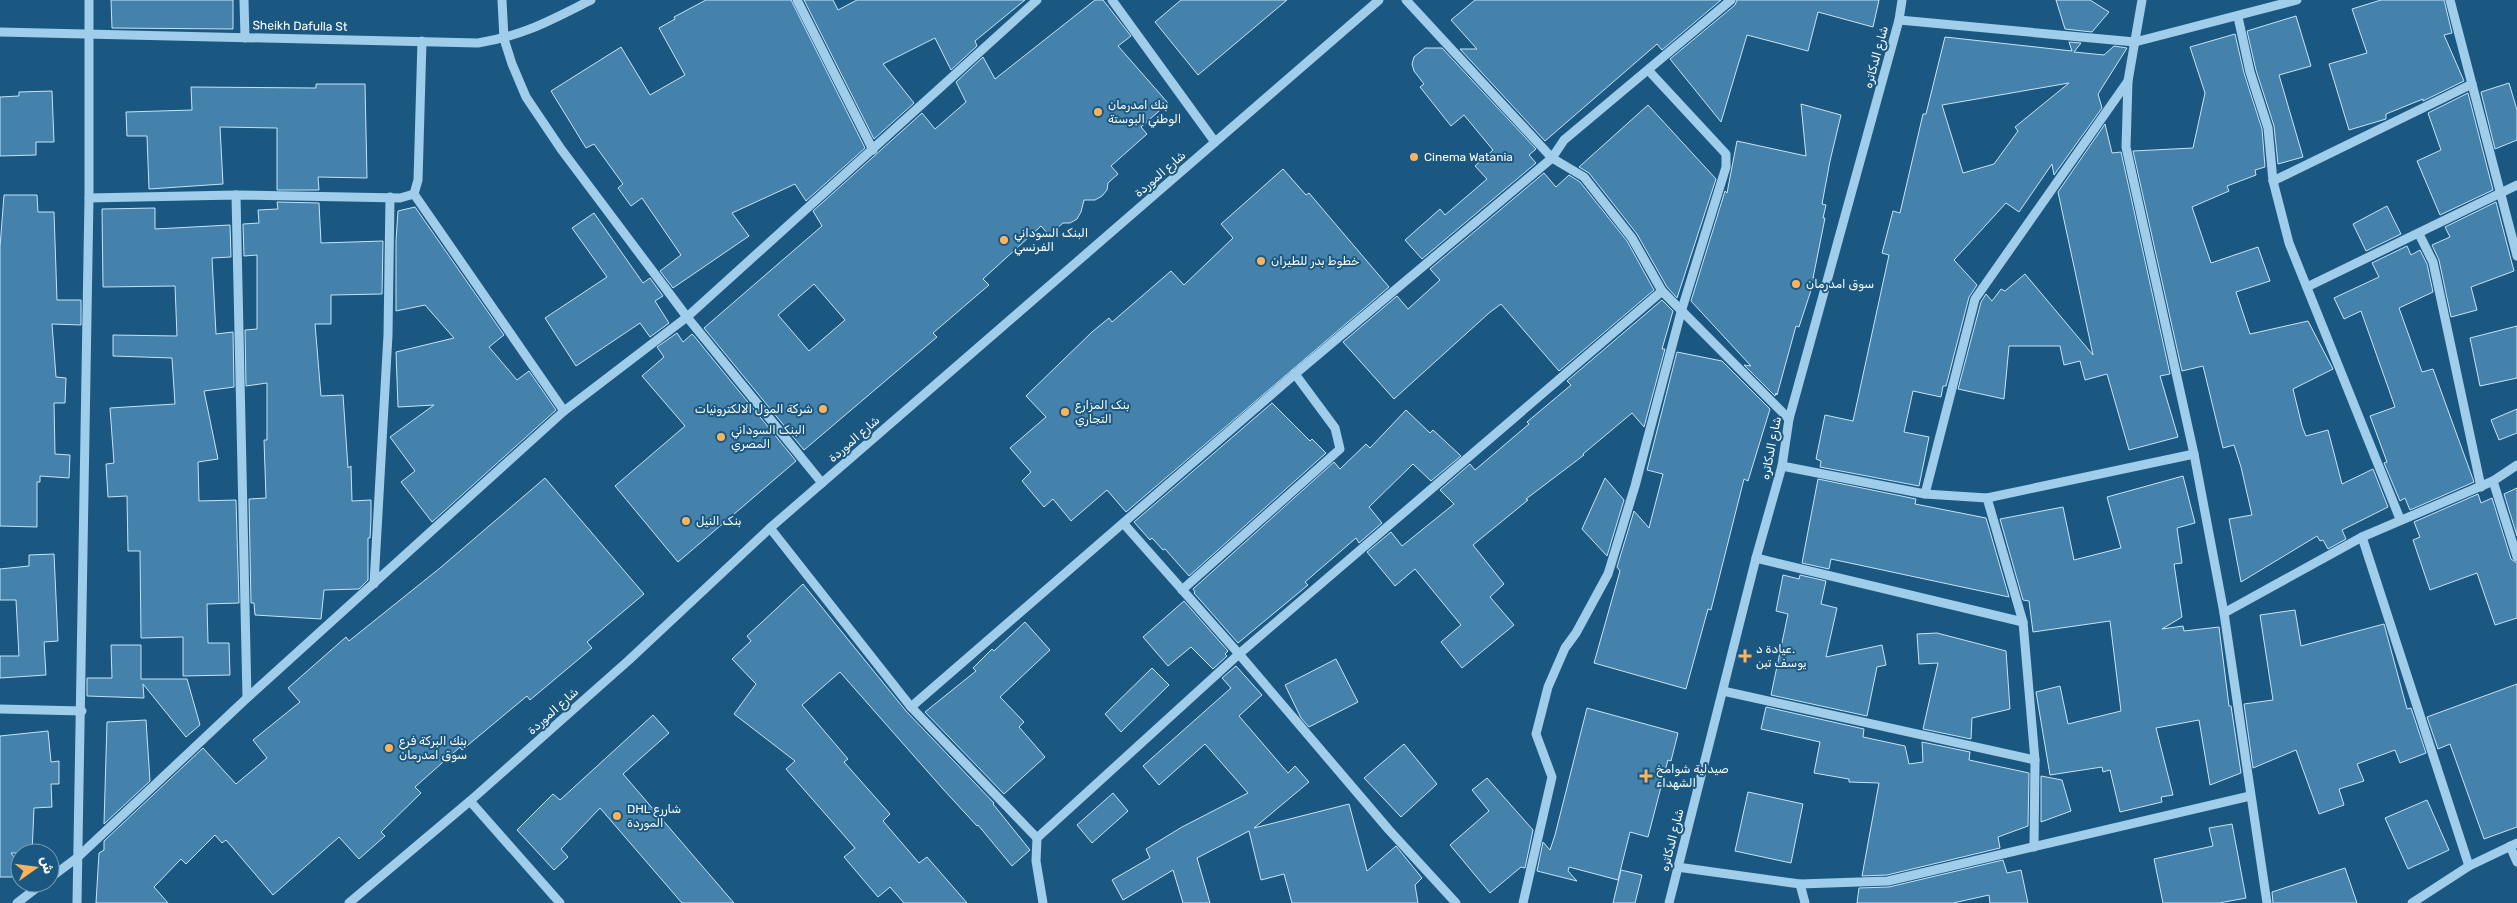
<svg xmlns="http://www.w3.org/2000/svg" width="2517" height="903" viewBox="0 0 2517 903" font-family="Rubik,Cairo,sans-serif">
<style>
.building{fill:#4482ab;stroke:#c4e4f7;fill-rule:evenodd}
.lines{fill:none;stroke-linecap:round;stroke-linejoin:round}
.minor{stroke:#a0cdea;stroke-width:9}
.poi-dot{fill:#fbb45c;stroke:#1b5881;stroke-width:2}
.labels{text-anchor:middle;stroke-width:4;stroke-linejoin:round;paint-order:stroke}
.street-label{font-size:12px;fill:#fff;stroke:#1b5881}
.poi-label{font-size:12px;fill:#fff;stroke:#1b5881;text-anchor:start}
</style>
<rect width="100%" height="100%" fill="#1b5881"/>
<!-- building -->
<g class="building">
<polygon points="111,0 233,0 233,29 112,28"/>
<polygon points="706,0 791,0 865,148 806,201 795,184 732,213 749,236 673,288 660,271 681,255 642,198 631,206 618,188 623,184 594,144 586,148 551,91 621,47 650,95 685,75 659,28 675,19 674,17"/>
<polygon points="804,0 833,0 838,10 857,0 1025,0 975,41 977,46 951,70 935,38 883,64 914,103 874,139"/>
<path d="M1095,0H1103L1131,36L1118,46L1168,103L1141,127L1147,134L1111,166L1118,174L1108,183L1107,190L1102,196L1095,200H1084L1081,212L1077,219L1070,223H1063L1049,235L1041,226L983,279L989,285L933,333L937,337L804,450L704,328L822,226L813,211L922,113L935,129L966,102L956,82L983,57L995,79ZM814,284L845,320L809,351L778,315Z"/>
<polygon points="1181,0 1287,0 1198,75 1155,22"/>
<polygon points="1475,0 1721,0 1662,50 1657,44 1545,141 1460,49 1477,49 1451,20"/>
<polygon points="1737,0 1879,0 1873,27 1818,12 1808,51 1747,35 1721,122 1670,59 1735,5"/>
<polygon points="2056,0 2090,0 2109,12 2092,32 2065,29"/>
<polygon points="2381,0 2444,0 2452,33 2444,35 2464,81 2423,101 2423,99 2386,114 2386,119 2349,130 2329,64 2367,53 2352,9"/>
<polygon points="2296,16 2311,66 2279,75 2303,157 2278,164 2274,126 2256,70 2247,31"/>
<polygon points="2235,34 2244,73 2262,129 2265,167 2255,170 2256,175 2227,186 2229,191 2192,207 2211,263 2258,247 2270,281 2236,292 2250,334 2308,321 2333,369 2293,389 2302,426 2306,436 2328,430 2342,484 2373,469 2388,507 2342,530 2346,539 2328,549 2323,540 2320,541 2317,536 2241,582 2229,519 2252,515 2241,467 2234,445 2223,448 2203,366 2182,371 2133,151 2193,148 2205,93 2190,47"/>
<path d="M1945,37L2072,51L2069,42L2081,43L2074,52L2104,55L2114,46L2127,48L2098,94L2102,108L2054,175L2052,164L2019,212L2006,203L1954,260L1977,285L1969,297L1946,386H1943L1941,397L1913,391L1904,432L1929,437L1919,486L1820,467L1821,461L1816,459L1825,415L1853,421L1889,255L1882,253L1893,211L1900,213L1923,114H1926ZM2069,83L2015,127L2018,131L1994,164L1963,173L1942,105Z"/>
<polygon points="1425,48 1442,48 1536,149 1529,155 1536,163 1422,259 1405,240 1440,209 1445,215 1487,179 1475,166 1493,150 1464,115 1451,126 1420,87 1424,84 1414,71 1412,64 1414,57"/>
<polygon points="2509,83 2517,110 2517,140 2495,149 2481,92"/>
<polygon points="316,84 365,84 367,178 318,177 319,190 277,190 277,128 220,127 223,184 149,189 147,136 127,136 126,112 192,110 191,87 316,88"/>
<polygon points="52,91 54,142 36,142 36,155 0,156 0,97 19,96 19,92"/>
<polygon points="2468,93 2493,190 2440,215 2417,161 2441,150 2428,113"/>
<polygon points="1801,104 1841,115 1830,161 1822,204 1826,205 1823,218 1825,218 1813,278 1815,278 1799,327 1796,326 1777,395 1776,393 1775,396 1744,365 1751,366 1691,301 1725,191 1727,193 1737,141 1806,156"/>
<polygon points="1648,105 1716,179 1677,298 1667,287 1637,234 1589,173 1579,167"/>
<polygon points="2105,124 2112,153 2121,152 2170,374 2160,376 2178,437 2129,450 2107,374 2085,380 2080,361 2064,365 2060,346 2009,346 2004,399 1958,389 1981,302 1986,294 1992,301 2001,289 2005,291 2025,274 2093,355 2058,192"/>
<polygon points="1283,169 1306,195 1309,193 1389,287 1126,512 1107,490 1071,521 1053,499 1044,507 1022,481 1031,472 1010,448 1046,417 1026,396 1092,332 1109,318 1112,322 1171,271 1184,285 1233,238 1221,224"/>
<polygon points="1544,173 1556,187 1569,175 1580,182 1627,241 1654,290 1559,371 1501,304 1489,313 1394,399 1343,342 1397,296 1408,309 1440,280 1430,269"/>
<polygon points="4,195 37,195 38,212 54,212 57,300 81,300 81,325 52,324 56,377 66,378 65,403 54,403 55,454 70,455 69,478 40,476 40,482 37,482 37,527 0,526 0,247"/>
<polygon points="277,202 319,203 321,243 383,241 382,294 331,295 331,324 315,324 321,396 343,395 348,468 351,466 352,501 371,500 371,519 370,538 368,538 368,580 359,589 324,590 321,619 255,615 254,603 251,603 249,499 266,498 264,440 267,440 267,383 246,386 245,330 257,329 257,255 244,256 243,224 259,223 258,210 278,209"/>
<polygon points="2496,202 2514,271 2471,287 2477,310 2451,317 2439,260 2432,245 2450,237 2445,227"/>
<polygon points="2387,206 2401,234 2366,251 2353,224"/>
<polygon points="415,207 504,335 489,347 517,380 529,371 556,410 432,522 401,482 415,471 390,437 434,405 398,407 396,352 454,338 425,305 396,311 396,241 398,211"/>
<polygon points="155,208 155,229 230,225 231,257 212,258 216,334 233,332 234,387 204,391 218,459 198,462 199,501 236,500 239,603 207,604 208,643 229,643 230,675 183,676 183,637 141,638 140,551 128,551 127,496 108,497 106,464 114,463 110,408 175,404 172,358 113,356 113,335 177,336 175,286 103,287 102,209"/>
<polygon points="594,213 643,283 650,278 663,296 655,301 669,323 650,337 640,323 576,366 545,318 607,277 572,228"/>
<polygon points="2407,246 2411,255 2420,250 2427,264 2433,292 2399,308 2422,372 2433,369 2474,482 2410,510 2405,498 2400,501 2384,463 2387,462 2370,416 2395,407 2361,311 2344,319 2334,298 2379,277 2372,263"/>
<polygon points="1662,300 1673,311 1662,349 1665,349 1644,427 1632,413 1583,454 1584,455 1526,499 1528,500 1473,545 1504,584 1490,597 1514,625 1462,668 1441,642 1461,625 1415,569 1395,586 1367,552 1391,532 1402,546 1454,504 1440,490 1470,464 1475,470 1529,424 1527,422 1571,385 1567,381"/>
<polygon points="2517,326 2517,378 2480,386 2470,338"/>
<polygon points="677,333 683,342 692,334 694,336 796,461 678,562 615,486 685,426 642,376 664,357 657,347"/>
<polygon points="1677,352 1722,361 1770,409 1748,481 1744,479 1711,610 1708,609 1686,689 1594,663 1620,571 1617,567 1634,511 1649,528 1663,474 1647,470"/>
<polygon points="1272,403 1310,441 1312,439 1326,453 1189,576 1165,549 1163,550 1152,538 1150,540 1134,522"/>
<polygon points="2517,409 2517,433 2499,440 2491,420"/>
<polygon points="1406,410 1430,433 1433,430 1461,456 1431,481 1413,464 1369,507 1382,523 1359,543 1356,538 1305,582 1308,585 1238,643 1194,593 1195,592 1193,589 1334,462 1340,469 1366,444 1370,448"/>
<polygon points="2183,476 2195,523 2177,528 2182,563 2174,564 2182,617 2162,629 2183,626 2184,631 2219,627 2229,706 2231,706 2241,773 2210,785 2199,720 2156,728 2173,795 2161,797 2162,802 2120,812 2110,770 2103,772 2102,767 2050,775 2036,692 2060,686 2068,724 2121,711 2110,621 2033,632 2029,601 2023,600 2000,519 2063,507 2074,560 2121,548 2107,497"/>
<polygon points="545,478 644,594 587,642 592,648 530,700 527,696 462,750 460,747 415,787 421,793 381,832 385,836 359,859 339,837 273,895 226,840 222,843 215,835 186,864 181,859 154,887 168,903 96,903 99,853 104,850 104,841 203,748 236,784 267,758 253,740 300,702 288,688 346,637 349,641 440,568"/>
<polygon points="1605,478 1624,500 1607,556 1582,529"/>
<polygon points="1818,479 1916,499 1915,504 1986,518 2009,597 1831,559 1829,569 1802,563"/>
<polygon points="2517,488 2517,536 2504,494"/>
<polygon points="2478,494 2481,503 2492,498 2511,559 2517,563 2517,618 2495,625 2477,573 2430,590 2413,540 2420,537 2414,522"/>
<polygon points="54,554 58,641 44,642 46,675 0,678 0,656 19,656 16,600 0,600 0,569 29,566 29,555"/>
<polygon points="1783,575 1799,579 1800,575 1826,581 1821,604 1837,608 1826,657 1882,645 1886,665 1877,667 1867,716 1771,695 1788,614 1776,611"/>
<polygon points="803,584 906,711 994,803 993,804 1030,850 1012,866 978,825 977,826 943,789 840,672 802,705 848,759 844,762 890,814 883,821 919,863 927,857 967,903 904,903 890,887 878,897 844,857 855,848 786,769 795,761 734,714 756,684 732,659 751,641 747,636"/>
<polygon points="1184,601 1228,651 1225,654 1227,656 1213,669 1191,647 1168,666 1143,637"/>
<polygon points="2295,610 2301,646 2384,624 2407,709 2411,708 2426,753 2400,763 2395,750 2357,764 2364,781 2339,789 2344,805 2319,814 2296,750 2253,768 2244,704 2273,700 2260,615"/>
<polygon points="1025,622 1050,650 1000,697 1024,722 1019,727 1045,757 1004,794 925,712 976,671 973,668 992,649 994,651"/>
<polygon points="1937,633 2006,651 2010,709 1972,718 1971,739 1923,729 1938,663 1919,664 1917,634"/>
<polygon points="111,645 141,645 141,679 187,679 200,725 186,737 143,684 144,698 87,696 87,678 112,678"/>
<polygon points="1336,659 1358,702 1309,727 1301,718 1285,685"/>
<polygon points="1236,666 1262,695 1239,716 1288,773 1295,766 1309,782 1254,828 1349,804 1367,871 1396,846 1422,878 1415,885 1418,903 1292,903 1284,874 1261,880 1249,831 1197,858 1210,903 1183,903 1173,870 1123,900 1112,880 1150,858 1146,849 1182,827 1248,793 1205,744 1159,785 1143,766 1231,688 1222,678"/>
<polygon points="1152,668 1169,685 1121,732 1105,714"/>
<polygon points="2517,684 2517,827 2484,839 2450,744 2438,749 2427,717"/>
<polygon points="1766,707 1864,729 1863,737 1905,746 1909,764 1923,762 1922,742 1970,752 1969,760 2029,773 2028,826 1998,837 2000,848 1887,875 1862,876 1879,783 1849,782 1849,779 1814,773 1820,742 1761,729"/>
<polygon points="1587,708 1678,733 1671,761 1668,760 1648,837 1630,832 1618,880 1569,867 1568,871 1577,881 1537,871 1543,842 1550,850 1555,835"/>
<polygon points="653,715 669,733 623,774 734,903 682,903 600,808 561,849 568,857 554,870 517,830 553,794 560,800"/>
<polygon points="146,720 150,781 104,824 107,722"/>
<polygon points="48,731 51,762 59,761 59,784 51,784 52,807 34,808 32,853 11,853 20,865 20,877 0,877 0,736"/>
<polygon points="1404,744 1437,784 1401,817 1364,778"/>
<polygon points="2041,776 2062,780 2071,811 2041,822"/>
<polygon points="1487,778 1533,830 1525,868 1521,867 1490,893 1450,845 1489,811 1472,790"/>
<polygon points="1748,792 1803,804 1791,863 1735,851"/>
<polygon points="1113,793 1128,811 1092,843 1077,825"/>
<polygon points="2427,800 2449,850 2408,869 2385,818"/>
<polygon points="2232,824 2246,898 2219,903 2163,903 2154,859 2213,846 2209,828"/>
<polygon points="2003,860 2007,873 2021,870 2028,903 1990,903 1989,895 1953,903 1857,903 1859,888 1889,887"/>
<polygon points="2345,868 2357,903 2273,903 2272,892"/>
<polygon points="1621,870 1642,875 1635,903 1613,903"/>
</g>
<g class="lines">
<!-- minor -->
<g class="minor">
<polyline points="244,0 245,38"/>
<polyline points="502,0 504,39 512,64 526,97 561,149 687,317 822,483"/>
<polyline points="797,0 873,150"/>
<polyline points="1112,0 1215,142"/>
<polyline points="1406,0 1552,158 1584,177 1632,238 1662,291 1789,419"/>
<polyline points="2450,0 2517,256"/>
<polyline points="2238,17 2250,72 2268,128 2273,181 2289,243 2400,519"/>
<polyline points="1899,20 2135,42 2297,0"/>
<path d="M0,32L478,43C523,36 551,20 591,0"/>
<polyline points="2128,81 2126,147 2194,454 2224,613 2267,903"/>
<polyline points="2273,181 2472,84"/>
<polyline points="414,194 418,180 422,41"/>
<polyline points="236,195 247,698"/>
<polyline points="89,198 236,195 400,198 414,194 564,411"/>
<polyline points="2419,234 2433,262 2481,487"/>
<polyline points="2307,287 2517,185"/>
<polyline points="1782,466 1925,494 1987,498 2023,622 2035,760 2034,847"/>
<polyline points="2493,481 2517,557"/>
<polyline points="1925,494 1975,299 2128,81 2142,0"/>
<polyline points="1987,498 2194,454"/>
<polyline points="1124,524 1239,654 1662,291"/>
<polyline points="770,528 911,707 1037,838"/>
<polyline points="2362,537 2469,866"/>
<polyline points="1756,558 2023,622"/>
<polyline points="374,584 388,335 390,197"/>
<polyline points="1182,590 1340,449 1335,428 1295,374"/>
<polyline points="2224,613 2362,537 2493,481 2517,465"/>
<polyline points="1723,691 2035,760"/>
<polyline points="911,707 1295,374 1552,158 1564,140 1731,0"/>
<polyline points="0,709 82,711"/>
<polyline points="470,801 560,903"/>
<polyline points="2510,846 2517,862"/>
<polyline points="1677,867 1800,884 1888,881 2250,796"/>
<polyline points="50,878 78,857 247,698 564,411 687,317 1037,0"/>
<polyline points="1800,884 1805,903"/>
<polyline points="17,903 43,883"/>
<polyline points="77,903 89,198 89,0"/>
<polyline points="349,903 470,801 629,660 770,528 1379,0"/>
<polyline points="1043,903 1036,861 1037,838 1239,654 1389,830 1456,903"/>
<polyline points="1523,903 1552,777 1536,734 1548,687 1565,648 1576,633 1608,574 1635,486 1681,312 1726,167 1726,154 1649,71"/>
<polyline points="1669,903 1756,558 1782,466 1789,419 1899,20 1902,0"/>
<polyline points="2412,903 2469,866 2517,843"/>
</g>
</g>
<!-- markers -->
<g class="poi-dot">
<circle cx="1098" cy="112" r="5"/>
<circle cx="1414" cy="157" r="5"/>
<circle cx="1004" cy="240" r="5"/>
<circle cx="1261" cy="261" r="5"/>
<circle cx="1796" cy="284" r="5"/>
<circle cx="823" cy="409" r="5"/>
<circle cx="1065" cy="412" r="5"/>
<circle cx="721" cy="437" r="5"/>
<circle cx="686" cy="521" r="5"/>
<path d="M1742.5 648.5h5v5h5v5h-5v5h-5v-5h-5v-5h5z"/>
<circle cx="389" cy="748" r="5"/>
<path d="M1643.5 768.5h5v5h5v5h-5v5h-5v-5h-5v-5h5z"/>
<circle cx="617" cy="816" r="5"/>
</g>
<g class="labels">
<!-- street labels -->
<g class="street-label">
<text transform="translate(300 26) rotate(1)" y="4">Sheikh Dafulla St</text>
<text transform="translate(1876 57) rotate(-75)" y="4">شارع الدكاتره</text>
<text transform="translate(1160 174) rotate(-41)" y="4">شارع الموردة</text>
<text transform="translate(854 439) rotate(-41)" y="4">شارع الموردة</text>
<text transform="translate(1771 448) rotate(-79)" y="4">شارع الدكاتره</text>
<text transform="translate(553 711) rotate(-42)" y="4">شارع الموردة</text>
<text transform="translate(1672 840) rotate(-76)" y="4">شارع الدكاتره</text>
</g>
<!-- poi labels -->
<g class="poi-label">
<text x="1108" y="109">بنك امدرمان<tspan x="1108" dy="14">الوطني البوستة</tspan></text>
<text x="1424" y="161">Cinema Watania</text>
<text x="1014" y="237">البنک السوداني<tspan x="1014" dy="14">الفرنسي</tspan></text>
<text x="1271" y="265">خطوط بدر للطيران</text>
<text x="1806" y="288">سوق امدرمان</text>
<text x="1075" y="409">بنک المزارع<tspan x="1075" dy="14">التجاري</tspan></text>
<text x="813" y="413" text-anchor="end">شركة المول الالكترونيات</text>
<text x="731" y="434">البنک السوداني<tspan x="731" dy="14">المصري</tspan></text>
<text x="696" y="525">بنک النيل</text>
<text x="1756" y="653">عيادة د.<tspan x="1756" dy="14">يوسف تبن</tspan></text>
<text x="399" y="745">بنك البركة فرع<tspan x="399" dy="14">سوق امدرمان</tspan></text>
<text x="1656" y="773">صيدلية شوامخ<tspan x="1656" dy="14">الشهداء</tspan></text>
<text x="627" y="813">DHL شاررع<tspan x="627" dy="14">الموردة</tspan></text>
</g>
</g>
<!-- north arrow -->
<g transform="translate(35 868) rotate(76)"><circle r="24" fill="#1b5881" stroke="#769bb3"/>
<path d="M0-4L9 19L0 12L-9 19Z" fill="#fbb45c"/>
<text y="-8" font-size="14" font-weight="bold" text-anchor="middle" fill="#ffffff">ش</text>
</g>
</svg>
